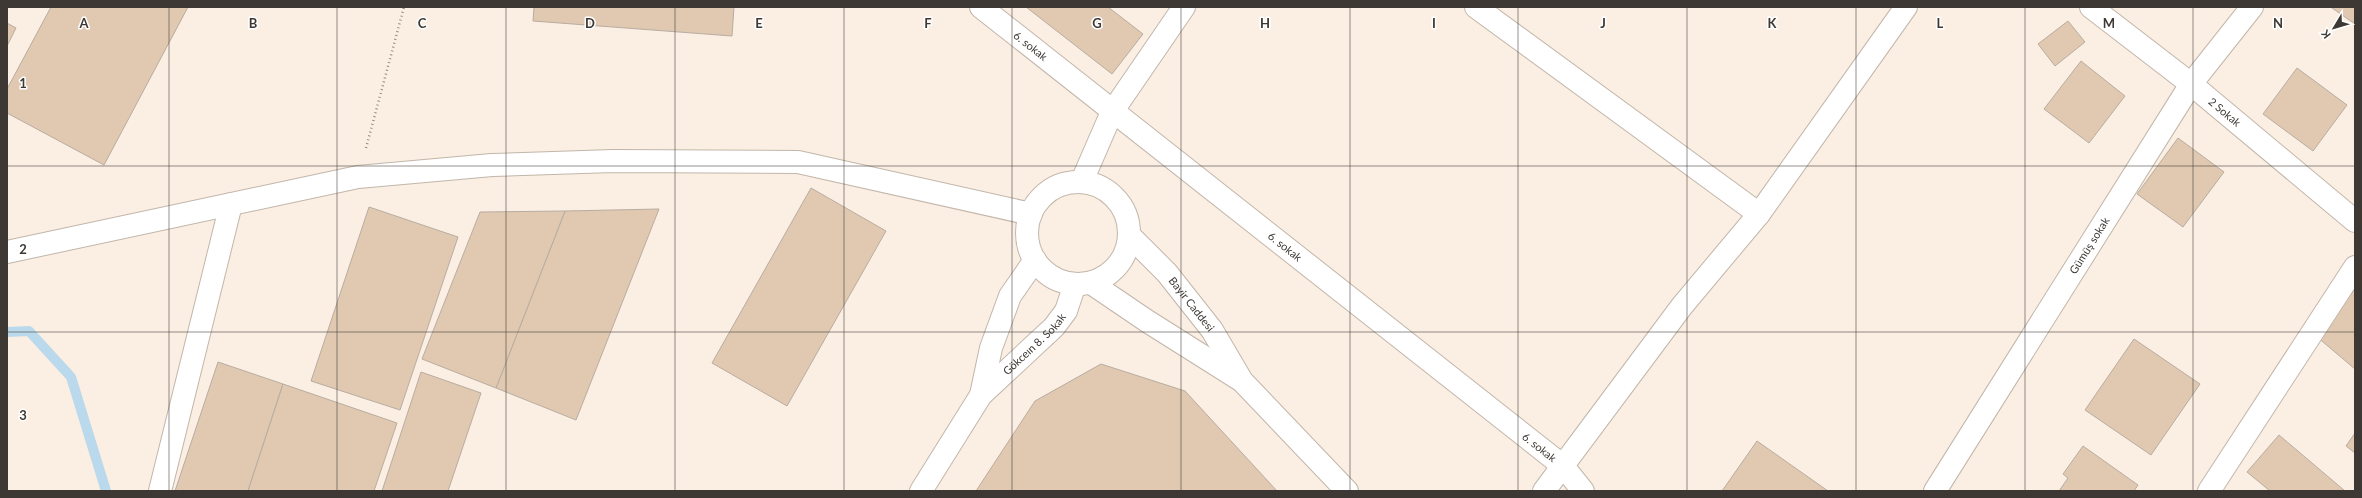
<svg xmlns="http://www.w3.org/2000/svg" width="2362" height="498" viewBox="0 0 2362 498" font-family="Lato,sans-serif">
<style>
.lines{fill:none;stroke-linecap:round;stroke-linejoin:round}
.stream{stroke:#bbd9ec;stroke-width:10}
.building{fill:#e0c8b1;stroke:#b8ada1}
.minor-casing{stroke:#c2b6aa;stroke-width:24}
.path{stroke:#948c84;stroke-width:2.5;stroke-dasharray:1 3;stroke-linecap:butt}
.minor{stroke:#fff;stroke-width:22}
.grid{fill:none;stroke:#3d3834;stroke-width:1;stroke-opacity:0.55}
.labels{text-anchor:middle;stroke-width:3;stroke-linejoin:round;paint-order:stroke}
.street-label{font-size:11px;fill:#3d3834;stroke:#fff}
.grid-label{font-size:13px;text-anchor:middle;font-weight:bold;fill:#3d3834;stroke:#fff;stroke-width:3;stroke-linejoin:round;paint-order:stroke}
</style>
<rect width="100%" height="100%" fill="#fbeee2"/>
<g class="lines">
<!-- stream -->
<polyline class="stream" points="7,332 29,331 71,377 106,491"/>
</g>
<!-- building -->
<g class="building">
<polygon points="51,7 188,7 104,165 7,113 7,89"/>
<polygon points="534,7 734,7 732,36 533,21"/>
<polygon points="1026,7 1108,7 1143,34 1112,74"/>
<polygon points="2332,7 2355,7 2355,24 2332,8"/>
<polygon points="2068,21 2085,42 2055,66 2038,44"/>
<polygon points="7,23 16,28 7,46"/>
<polygon points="2081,61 2125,96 2089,143 2044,109"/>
<polygon points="2297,68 2347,105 2313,151 2263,114"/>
<polygon points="2178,138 2224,172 2183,227 2137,194"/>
<polygon points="811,188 886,231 787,406 712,363"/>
<polygon points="369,207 458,237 400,410 311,381"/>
<polygon points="659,209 576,420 496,388 565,211"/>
<polygon points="565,211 496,388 422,359 480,212"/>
<polygon points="2355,289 2355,369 2316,336"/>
<polygon points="2134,339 2200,384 2151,455 2085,410"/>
<polygon points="218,362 283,384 248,491 175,491"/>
<polygon points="1101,364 1185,391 1277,491 976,491 1035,401"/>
<polygon points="421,372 481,393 448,491 382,491"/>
<polygon points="283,384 397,423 374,491 248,491"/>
<polygon points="2355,433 2355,453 2346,446"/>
<polygon points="2279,435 2345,491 2270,491 2247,472"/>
<polygon points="1757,441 1828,491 1722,491"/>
<polygon points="2083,446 2138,485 2134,491 2059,491 2068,478 2063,474"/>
</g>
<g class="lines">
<defs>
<g id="minor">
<path id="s1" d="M981,7L1563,466L1583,491"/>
<polyline points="1476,7 1759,214"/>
<path id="s2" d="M2091,7L2191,84L2355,221"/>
<polyline points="1082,181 1112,112 1184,7"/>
<circle cx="1078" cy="233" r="51"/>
<path id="s3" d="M1130,236L1167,273L1212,330L1242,381L1347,491"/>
<polyline points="7,252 358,177 492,165 613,161 798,162 1031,214"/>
<polyline points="1091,283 1147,321 1239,379"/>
<polyline points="981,395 991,348 1010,296 1035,260"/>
<polyline points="160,491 231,204"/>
<path id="s4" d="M921,491L981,395L1054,327L1066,311L1075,284"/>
<polyline points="1544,491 1682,306 1759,214 1906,7"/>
<path id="s5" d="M1935,491L2191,84L2252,7"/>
<polyline points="2209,491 2355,267"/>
</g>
</defs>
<!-- minor casing -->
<use href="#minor" class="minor-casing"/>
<!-- path -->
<polyline class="path" points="366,148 404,7"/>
<!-- minor -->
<use href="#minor" class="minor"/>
</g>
<!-- grid -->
<path class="grid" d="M169,7V491M337,7V491M506,7V491M675,7V491M844,7V491M1012,7V491M1181,7V491M1350,7V491M1518,7V491M1687,7V491M1856,7V491M2025,7V491M2193,7V491M7,166H2355M7,332H2355"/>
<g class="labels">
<!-- street labels -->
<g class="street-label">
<text dy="4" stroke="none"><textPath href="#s1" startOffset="63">6. sokak</textPath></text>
<text dy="4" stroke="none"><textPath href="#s2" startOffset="170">2 Sokak</textPath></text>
<text dy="4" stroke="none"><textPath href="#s5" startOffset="290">Gümüş sokak</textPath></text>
<text dy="4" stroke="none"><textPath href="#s1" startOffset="387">6. sokak</textPath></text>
<text dy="4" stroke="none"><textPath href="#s3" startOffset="92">Bayir Caddesi</textPath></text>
<text dy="4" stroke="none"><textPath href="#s4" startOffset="187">Gökceın 8. Sokak</textPath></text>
<text dy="4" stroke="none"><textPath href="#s1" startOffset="711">6. sokak</textPath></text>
</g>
</g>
<g class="grid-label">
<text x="84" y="28">A</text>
<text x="253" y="28">B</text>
<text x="422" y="28">C</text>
<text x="590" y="28">D</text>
<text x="759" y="28">E</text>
<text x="928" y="28">F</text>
<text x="1097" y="28">G</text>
<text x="1265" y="28">H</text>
<text x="1434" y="28">I</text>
<text x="1603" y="28">J</text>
<text x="1772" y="28">K</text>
<text x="1940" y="28">L</text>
<text x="2109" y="28">M</text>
<text x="2278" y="28">N</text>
<text x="23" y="88">1</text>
<text x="23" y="254">2</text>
<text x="23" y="420">3</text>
</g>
<!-- border -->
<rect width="2362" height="498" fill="none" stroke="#3d3834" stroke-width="16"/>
<!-- north arrow -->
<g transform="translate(2334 28) rotate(232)" stroke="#ffffff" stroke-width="3" paint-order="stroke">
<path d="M0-3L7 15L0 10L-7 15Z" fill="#3d3834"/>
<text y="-6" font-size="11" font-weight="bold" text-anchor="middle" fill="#3d3834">K</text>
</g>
</svg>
